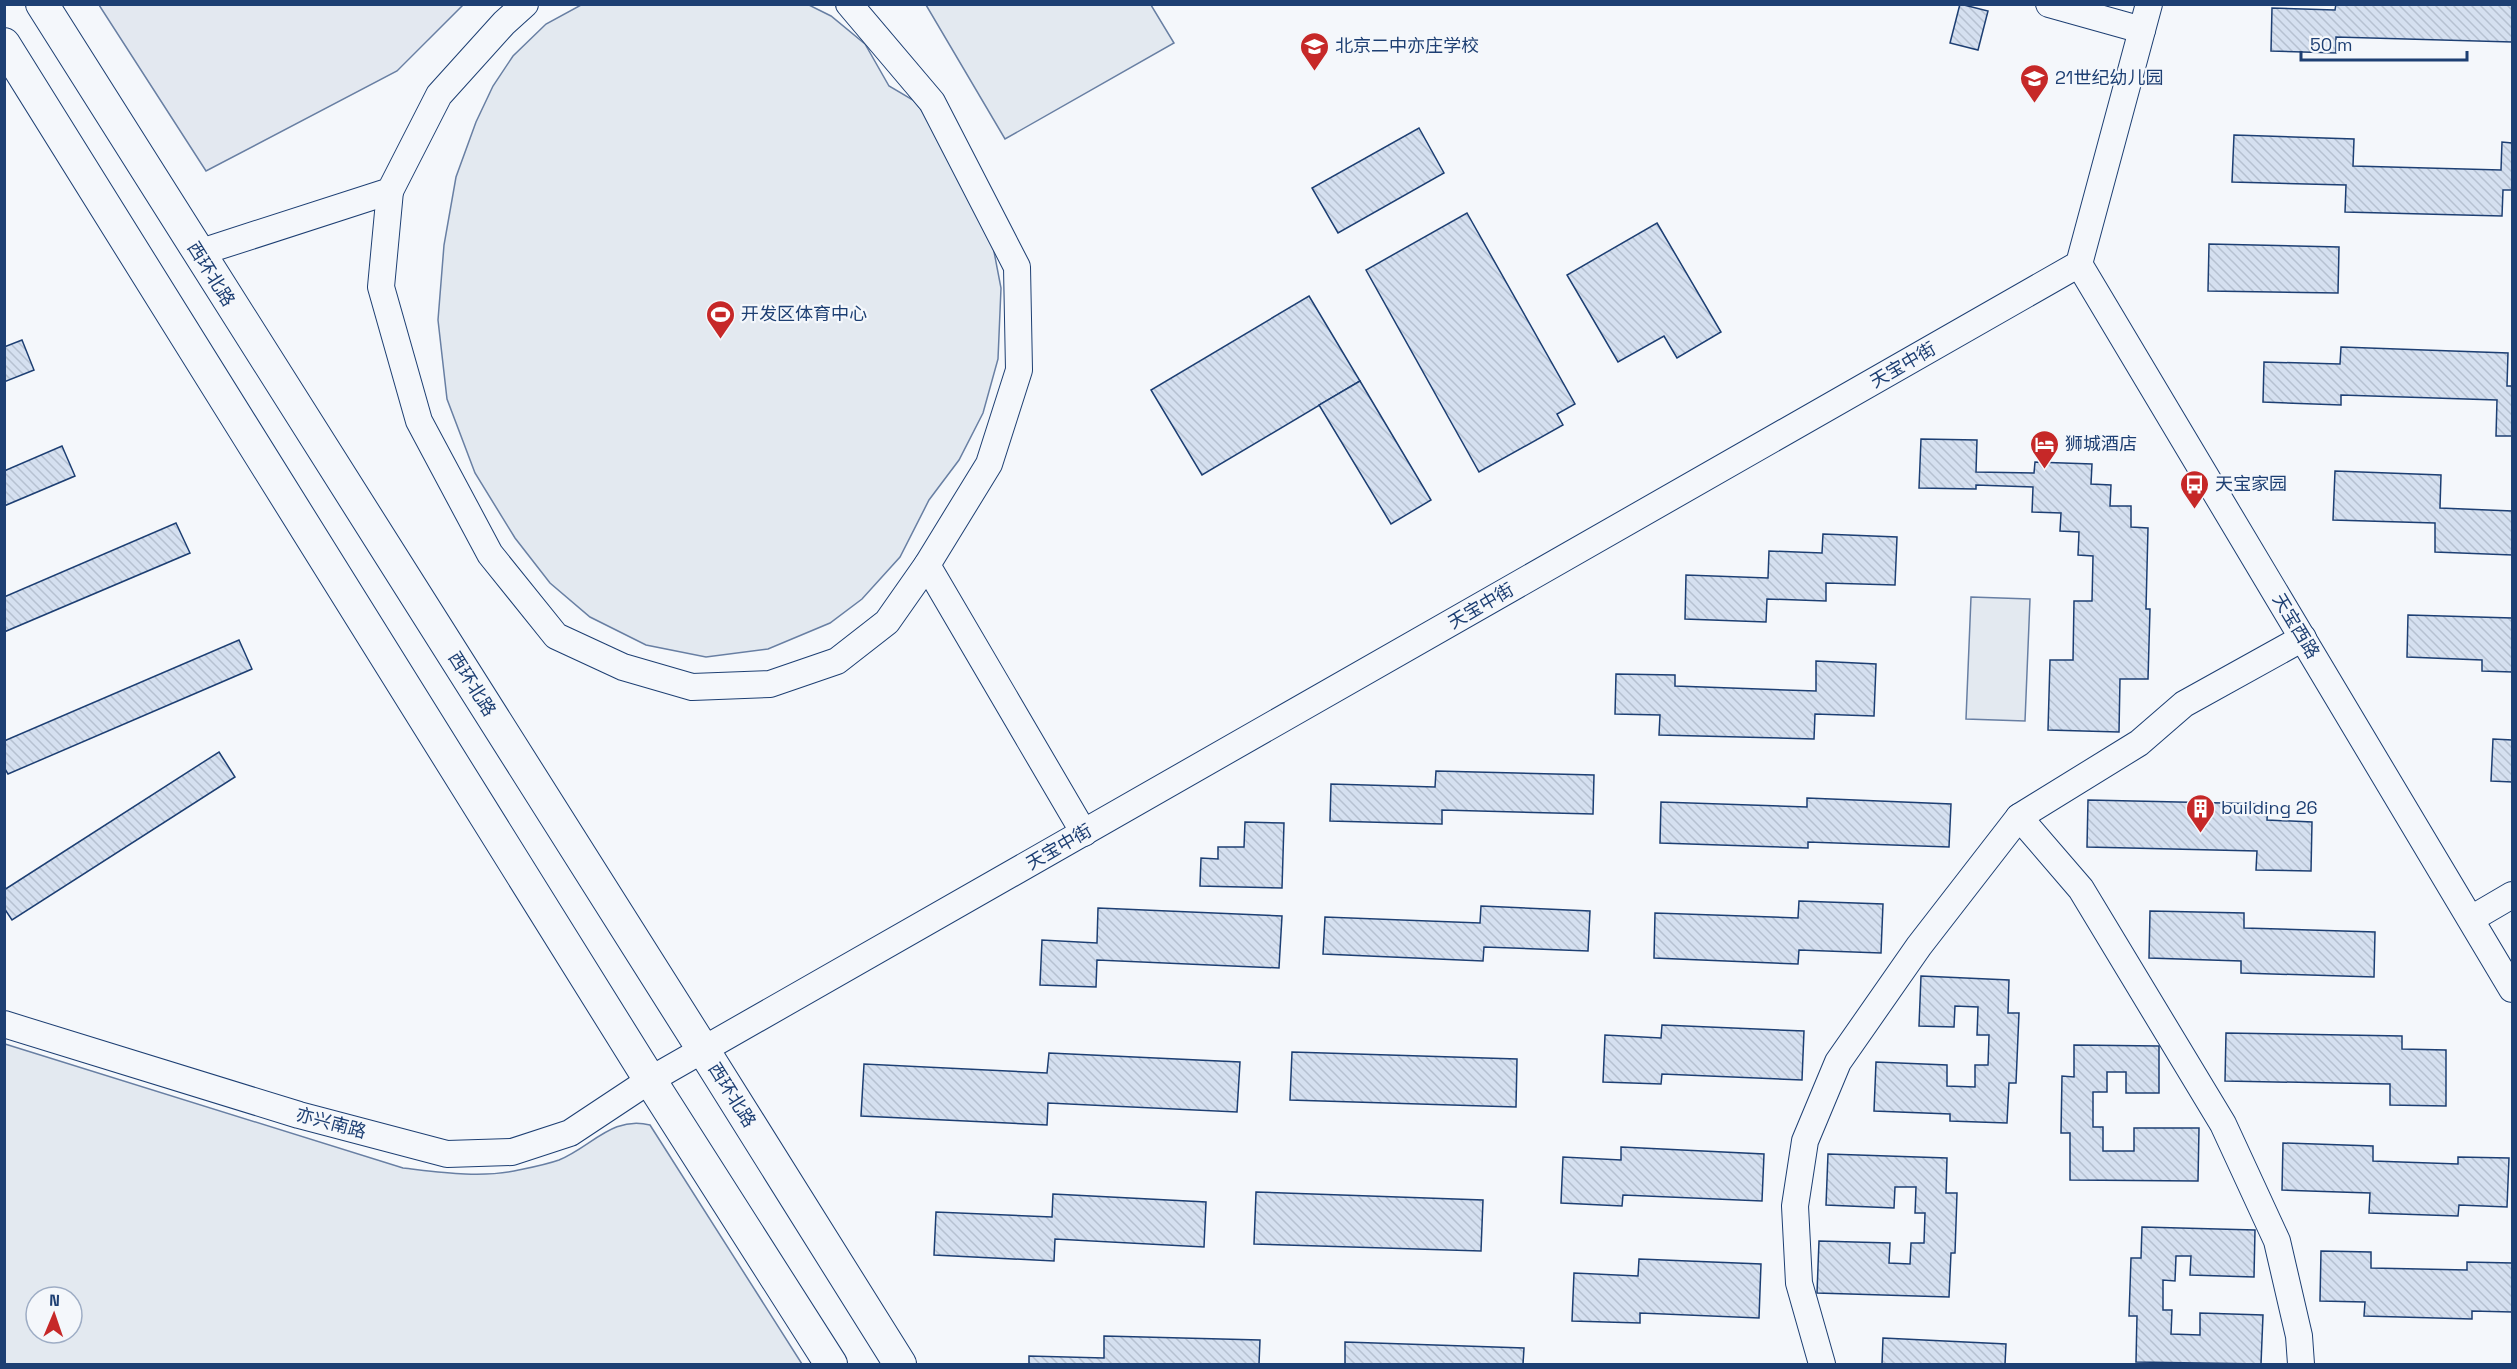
<svg xmlns="http://www.w3.org/2000/svg" width="2517" height="1369" viewBox="0 0 2517 1369" font-family="'Space Grotesk','Noto Sans SC',sans-serif">
<style>
.green{fill:#e3e9f0;stroke:#687fa3;stroke-width:1.5;fill-rule:evenodd}
.parking{fill:#e3e8f0;stroke:#687fa3;stroke-width:1.5}
.building{fill:url(#building-back-hatch);stroke:#1d3f73;stroke-width:1.5}
.lines{fill:none;stroke-linecap:round;stroke-linejoin:round}
.minor-casing{stroke:#1d3f73;stroke-width:28}
.major-casing{stroke:#1d3f73;stroke-width:34}
.minor{stroke:#f4f7fb;stroke-width:26}
.major{stroke:#f4f7fb;stroke-width:32}
.labels{text-anchor:middle;stroke-width:4.5;stroke-linejoin:round;paint-order:stroke}
.poi-label{font-size:18px;fill:#1d3f73;stroke:#f4f7fb;text-anchor:start}
.street-label{font-size:18px;fill:#1d3f73;stroke:#f4f7fb}
</style>
<defs>
<pattern id="building-back-hatch" width="6" height="6" patternUnits="userSpaceOnUse" patternTransform="scale(1.5)"><rect width="6" height="6" fill="#d5e0f0"/><path d="M-1 5l2 2M0 0l6 6M5-1l2 2" fill="none" stroke="#b6c1d1"/></pattern>
</defs>
<rect width="100%" height="100%" fill="#f4f7fb"/>
<!-- green -->
<g class="green">
<polygon points="581,5 809,5 831,16 865,44 889,86 913,100 943,136 991,236 1001,288 998,359 983,413 959,460 929,500 900,557 862,599 830,623 768,649 706,657 646,645 590,617 550,583 515,538 475,473 447,399 438,320 444,245 456,177 476,122 493,86 513,56 546,24"/>
<polygon points="926,5 1151,5 1174,43 1005,139"/>
<polygon points="1971,597 2030,599 2025,721 1966,719"/>
<path d="M5,1044L403,1168C439,1172 478,1178 514,1171C528,1168 545,1165 559,1160C591,1147 613,1115 650,1125L802,1364H5ZM36,1297H72V1333H36Z"/>
</g>
<!-- parking -->
<polygon class="parking" points="99,5 463,5 397,71 206,171"/>
<!-- building -->
<g class="building">
<polygon points="1960,4 1988,11 1978,50 1950,43"/>
<polygon points="2336,4 2512,4 2512,42 2336,37 2336,53 2271,51 2272,8 2335,10"/>
<polygon points="1419,128 1444,173 1338,233 1312,188"/>
<polygon points="2234,135 2354,139 2353,166 2501,170 2502,142 2512,143 2512,190 2503,190 2502,216 2345,212 2346,185 2232,182"/>
<polygon points="1467,213 1575,404 1557,414 1563,425 1479,472 1366,270"/>
<polygon points="1657,223 1721,332 1677,358 1664,336 1618,362 1567,275"/>
<polygon points="2209,244 2339,247 2338,293 2208,291"/>
<polygon points="1309,296 1360,381 1202,475 1151,390"/>
<polygon points="22,340 34,370 4,382 4,347"/>
<polygon points="2341,347 2508,353 2507,386 2512,386 2512,436 2496,436 2497,400 2341,395 2341,405 2263,402 2264,362 2340,364"/>
<polygon points="1360,381 1431,500 1391,524 1319,405"/>
<polygon points="1921,439 1977,440 1976,472 2034,473 2035,462 2092,464 2091,484 2111,485 2110,506 2131,506 2131,527 2148,528 2146,609 2150,609 2148,679 2120,679 2119,732 2048,730 2050,660 2073,660 2074,601 2092,601 2093,556 2078,555 2079,532 2060,531 2061,513 2032,512 2033,487 1976,485 1976,489 1919,488"/>
<polygon points="62,446 75,476 4,506 4,471"/>
<polygon points="2335,471 2441,475 2440,508 2512,511 2512,555 2435,552 2435,523 2333,520"/>
<polygon points="176,523 190,553 4,632 4,597"/>
<polygon points="1823,534 1897,537 1895,585 1826,583 1826,601 1767,599 1766,622 1685,619 1686,575 1768,578 1769,551 1822,553"/>
<polygon points="2408,615 2512,618 2512,672 2482,671 2482,660 2407,657"/>
<polygon points="239,640 252,669 8,774 4,767 4,741"/>
<polygon points="1816,661 1876,664 1874,716 1815,714 1814,739 1659,735 1660,715 1615,714 1616,674 1675,675 1675,686 1816,691"/>
<polygon points="2493,739 2512,740 2512,782 2491,781"/>
<polygon points="219,752 235,777 12,920 4,908 4,890"/>
<polygon points="1436,771 1594,775 1593,814 1442,810 1442,824 1330,821 1331,784 1435,787"/>
<polygon points="1807,798 1951,804 1949,847 1808,842 1808,848 1660,843 1661,802 1807,807"/>
<polygon points="2088,800 2268,804 2267,820 2312,822 2311,871 2256,870 2257,851 2087,847"/>
<polygon points="1245,822 1284,823 1282,888 1200,886 1201,858 1218,859 1218,847 1244,847"/>
<polygon points="1799,901 1883,904 1881,953 1799,950 1798,964 1654,958 1655,913 1798,918"/>
<polygon points="1481,906 1590,911 1588,951 1484,947 1483,961 1323,954 1325,917 1480,923"/>
<polygon points="1098,908 1282,916 1279,968 1097,960 1096,987 1040,985 1042,940 1097,943"/>
<polygon points="2150,911 2244,913 2244,928 2375,932 2374,977 2241,973 2241,961 2149,958"/>
<polygon points="1921,976 2009,980 2008,1013 2019,1013 2016,1083 2009,1083 2007,1123 1950,1121 1950,1114 1874,1111 1876,1062 1947,1065 1947,1086 1975,1087 1975,1065 1988,1065 1989,1035 1977,1035 1978,1007 1955,1006 1954,1027 1919,1026"/>
<polygon points="1662,1025 1804,1031 1802,1080 1662,1074 1661,1084 1603,1082 1605,1035 1661,1038"/>
<polygon points="2226,1033 2402,1036 2402,1049 2446,1050 2446,1106 2390,1105 2390,1084 2225,1081"/>
<polygon points="2074,1045 2159,1046 2159,1093 2126,1093 2126,1072 2107,1072 2107,1092 2093,1092 2093,1127 2103,1127 2103,1151 2134,1151 2134,1128 2199,1128 2198,1181 2070,1180 2070,1133 2061,1133 2062,1076 2074,1077"/>
<polygon points="1292,1052 1517,1059 1516,1107 1290,1100"/>
<polygon points="1049,1053 1240,1062 1237,1112 1048,1103 1047,1125 861,1116 864,1064 1047,1073"/>
<polygon points="2283,1143 2373,1146 2373,1161 2458,1164 2458,1157 2509,1158 2507,1207 2459,1205 2458,1216 2369,1213 2370,1193 2282,1190"/>
<polygon points="1621,1147 1764,1154 1762,1201 1623,1195 1622,1206 1561,1203 1563,1157 1621,1160"/>
<polygon points="1828,1154 1947,1158 1946,1193 1957,1193 1955,1253 1951,1253 1949,1297 1817,1293 1819,1241 1890,1243 1889,1263 1910,1264 1911,1243 1924,1243 1925,1213 1915,1213 1916,1187 1895,1187 1894,1208 1826,1205"/>
<polygon points="1256,1192 1483,1200 1481,1251 1254,1244"/>
<polygon points="1053,1194 1206,1202 1204,1247 1055,1239 1054,1261 934,1255 936,1212 1052,1217"/>
<polygon points="2142,1227 2255,1230 2254,1277 2190,1275 2191,1256 2176,1256 2175,1281 2163,1280 2163,1310 2172,1310 2171,1334 2200,1335 2200,1313 2263,1315 2261,1364 2136,1362 2137,1316 2129,1316 2131,1258 2141,1258"/>
<polygon points="2321,1251 2371,1252 2371,1268 2467,1270 2467,1262 2512,1263 2512,1312 2472,1311 2472,1319 2364,1316 2365,1302 2320,1301"/>
<polygon points="1639,1259 1761,1264 1759,1318 1640,1313 1640,1323 1572,1321 1574,1273 1638,1276"/>
<polygon points="1104,1336 1260,1340 1259,1364 1029,1364 1029,1356 1104,1358"/>
<polygon points="1883,1338 2006,1344 2005,1364 1882,1364"/>
<polygon points="1345,1342 1524,1348 1523,1364 1345,1364"/>
</g>
<g class="lines">
<defs>
<g id="minor">
<polyline points="849,4 932,102 1017,267 1019,370 989,464 927,565 1084,833"/>
<polyline points="2049,4 2142,30"/>
<polyline points="390,191 381,287 419,421 490,554 556,636 623,667 692,687 770,684 837,661 887,622 927,565"/>
<polyline points="198,253 390,191 439,95 504,23 525,4"/>
<polyline points="2079,264 2512,989"/>
<polyline points="2019,817 2081,889 2223,1124 2277,1241 2299,1336 2301,1364"/>
<polyline points="2471,919 2512,895"/>
<polyline points="4,1024 299,1115 447,1154 512,1152 570,1133 650,1080 2079,264 2149,4"/>
<polyline points="1822,1364 1799,1283 1795,1206 1805,1141 1838,1062 1919,946 2019,817 2139,743 2184,704 2303,638"/>
</g>
<g id="major">
<polyline points="42,4 704,1051 900,1364"/>
<polyline points="4,44 650,1080 831,1364"/>
</g>
</defs>
<!-- minor casing -->
<use href="#minor" class="minor-casing"/>
<!-- major casing -->
<use href="#major" class="major-casing"/>
<!-- minor -->
<use href="#minor" class="minor"/>
<!-- major -->
<use href="#major" class="major"/>
</g>
<!-- icons -->
<defs>
<symbol id="school-pin" viewBox="-11 -11 22 30"><path d="M0 17L-7.5 6A9.5 9.5 0 1 1 7.5 6Z" fill="#c62828" stroke="#f4f7fb"/><path d="M0-5L7-2L0 1L-7-2ZM-4 1L0 2.5L4 1V4Q0 6-4 4Z" fill="#fff"/></symbol>
<symbol id="stadium-pin" viewBox="-11 -11 22 30"><path d="M0 17L-7.5 6A9.5 9.5 0 1 1 7.5 6Z" fill="#c62828" stroke="#f4f7fb"/><path d="M0-5a6.5 5 0 1 0 0 10a6.5 5 0 1 0 0-10ZM-3.5-1.8h7v3.6h-7Z" fill="#fff"/></symbol>
<symbol id="hotel-pin" viewBox="-11 -11 22 30"><path d="M0 17L-7.5 6A9.5 9.5 0 1 1 7.5 6Z" fill="#c62828" stroke="#f4f7fb"/><path d="M-6-4.5h1.5V1H6V5H4.5V3h-9V5H-6ZM-4 0a1.8 1.8 0 1 1 3.6 0ZM.5 0V-2.5h3Q6-2.5 6 0Z" fill="#fff"/></symbol>
<symbol id="bus-pin" viewBox="-11 -11 22 30"><path d="M0 17L-7.5 6A9.5 9.5 0 1 1 7.5 6Z" fill="#c62828" stroke="#f4f7fb"/><path d="M-5-6H5V4H4V6H2V4H-2V6H-4V4H-5ZM-3.5-4V0h7V-4ZM-3.5 1.2v1.5H-2V1.2ZM2 1.2v1.5H3.5V1.2Z" fill="#fff"/></symbol>
<symbol id="building-pin" viewBox="-11 -11 22 30"><path d="M0 17L-7.5 6A9.5 9.5 0 1 1 7.5 6Z" fill="#c62828" stroke="#f4f7fb"/><path d="M-4-6H4V6H1V3H-1V6H-4ZM-2.5-4.3h1.7v1.8h-1.7ZM.8-4.3h1.7v1.8H.8ZM-2.5-1h1.7V.8h-1.7ZM.8-1h1.7V.8H.8Z" fill="#fff"/></symbol>
</defs>
<g fill-rule="evenodd">
<use href="#school-pin" x="1298" y="30" width="33" height="45"/>
<use href="#school-pin" x="2018" y="62" width="33" height="45"/>
<use href="#stadium-pin" x="704" y="298" width="33" height="45"/>
<use href="#hotel-pin" x="2028" y="428" width="33" height="45"/>
<use href="#bus-pin" x="2178" y="468" width="33" height="45"/>
<use href="#building-pin" x="2184" y="792" width="33" height="45"/>
</g>
<g class="labels">
<!-- poi labels -->
<g class="poi-label">
<text x="1335" y="52">北京二中亦庄学校</text>
<text x="2055" y="84">21世纪幼儿园</text>
<text x="741" y="320">开发区体育中心</text>
<text x="2065" y="450">狮城酒店</text>
<text x="2215" y="490">天宝家园</text>
<text x="2221" y="814">building 26</text>
</g>
<!-- street labels -->
<g class="street-label">
<text transform="translate(211 274) rotate(58)" y="6">西环北路</text>
<text transform="translate(1903 365) rotate(-30)" y="6">天宝中街</text>
<text transform="translate(1481 606) rotate(-30)" y="6">天宝中街</text>
<text transform="translate(2296 626) rotate(59)" y="6">天宝西路</text>
<text transform="translate(472 684) rotate(58)" y="6">西环北路</text>
<text transform="translate(1059 847) rotate(-30)" y="6">天宝中街</text>
<text transform="translate(732 1095) rotate(58)" y="6">西环北路</text>
<text transform="translate(331 1123) rotate(15)" y="6">亦兴南路</text>
</g>
</g>
<!-- border -->
<rect width="2517" height="1369" fill="none" stroke="#1d3f73" stroke-width="12"/>
<!-- north arrow -->
<g transform="translate(54 1315) rotate(2)"><circle r="28" fill="#f4f7fb" stroke="#9eadc5" stroke-width="1.5"/>
<path d="M0-4.5L10 22L0 15L-10 22Z" fill="#c62828"/>
<text y="-9" font-size="16" font-weight="bold" text-anchor="middle" fill="#1d3f73">N</text>
</g>
<!-- scale -->
<path d="M2301 51v9h166v-9" fill="none" stroke="#1d3f73" stroke-width="3"/>
<text x="2310" y="51" font-size="18" fill="#1d3f73" stroke="#f4f7fb" stroke-width="4.5" paint-order="stroke">50 m</text>
</svg>
